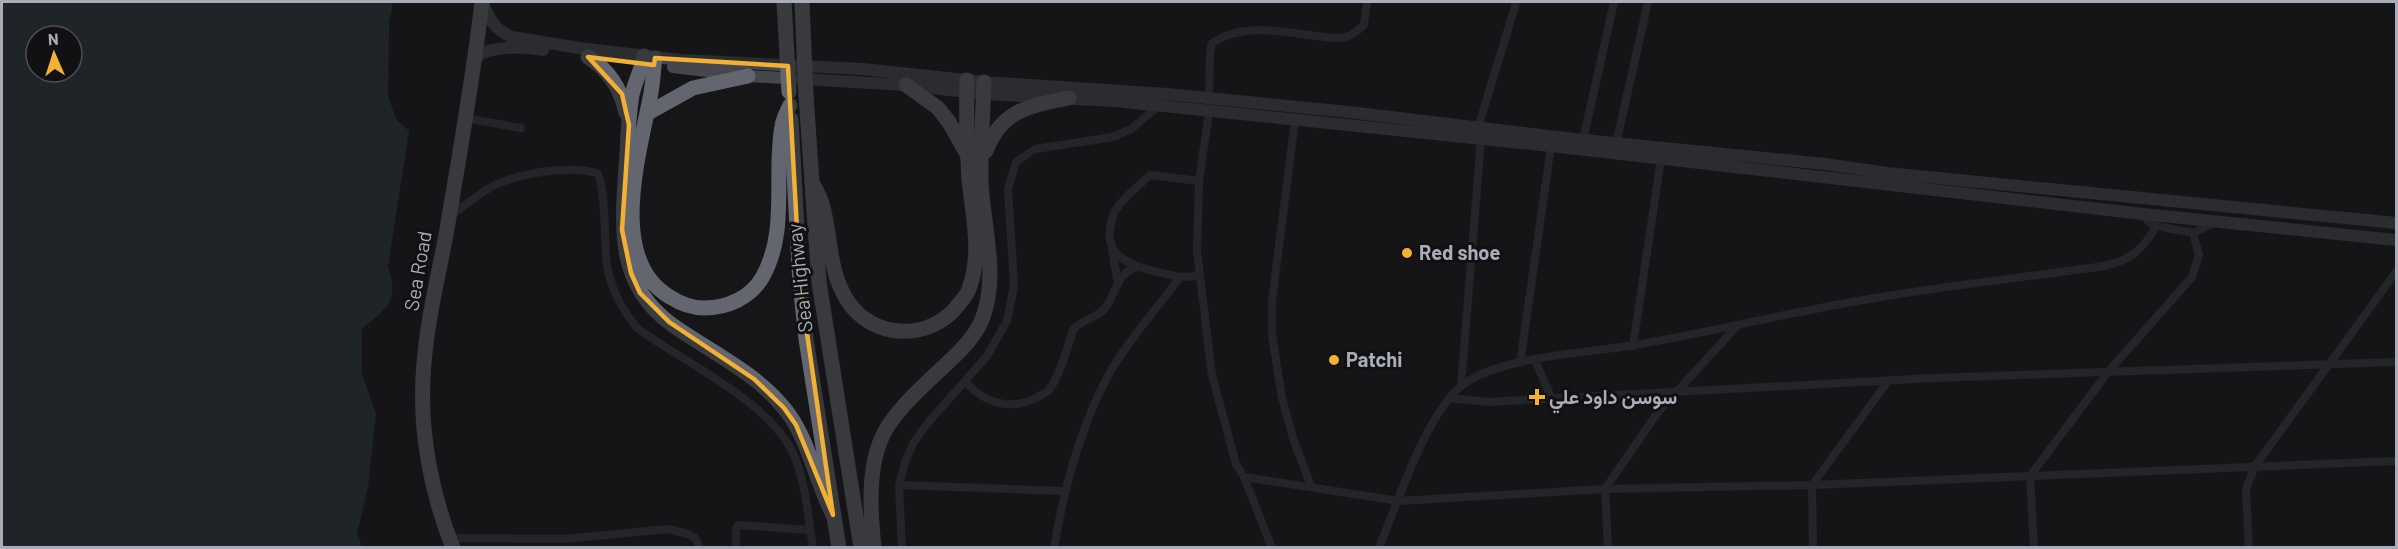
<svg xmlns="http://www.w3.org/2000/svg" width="2398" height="549" viewBox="0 0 2398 549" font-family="Barlow,Vazirmatn,sans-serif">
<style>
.water{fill:#2c353c;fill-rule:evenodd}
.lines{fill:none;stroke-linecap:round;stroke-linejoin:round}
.street{stroke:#37383d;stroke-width:8}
.secondary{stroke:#45474d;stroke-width:12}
.highway{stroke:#63666e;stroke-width:15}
.highway-bridge{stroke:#63666e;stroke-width:15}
.marked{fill:none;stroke:#f2b134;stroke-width:4.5;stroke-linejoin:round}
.poi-dot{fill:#f2b134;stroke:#111113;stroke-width:2}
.labels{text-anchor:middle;stroke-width:6;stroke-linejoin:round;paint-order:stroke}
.poi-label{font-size:20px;font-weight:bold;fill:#a8adb8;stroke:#111113;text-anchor:start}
.street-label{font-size:20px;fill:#a8adb8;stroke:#111113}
</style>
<rect width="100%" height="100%" fill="#161618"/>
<!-- water -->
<path class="water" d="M2,2H393L389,24L388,96L396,119L409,131L388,266C399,302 388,307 362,329V374L376,414L368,487L357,534L362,547H2ZM36,36H72V72H36Z"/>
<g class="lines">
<!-- street -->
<g class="street">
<path d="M1209,98L1210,52L1212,43C1244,22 1281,32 1316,36C1328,37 1338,40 1349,36C1354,34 1359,29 1364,25L1367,2"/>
<polyline points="1209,112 1199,181 1197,251 1212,375 1236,464 1244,477 1272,548"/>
<polyline points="464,118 521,128"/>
<polyline points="1295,120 1272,301 1272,335 1282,398 1293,438 1311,486"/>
<polyline points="1478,128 1516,3"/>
<polyline points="1583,140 1614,2"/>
<polyline points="1616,144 1648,2"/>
<polyline points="2143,214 2148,221 2156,226 2193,233 2216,222"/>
<path d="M449,217C463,207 476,196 491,187C518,173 568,165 597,173C606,184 604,246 607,265C610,289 622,309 637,328C683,362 769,401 793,453C806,482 808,517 813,548"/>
<polyline points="1112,249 1118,284"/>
<path d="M1180,277C1155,271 1105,266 1110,230C1111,222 1112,215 1117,208C1126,195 1139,186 1150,175L1199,181"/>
<polyline points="1633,346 1661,159"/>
<polyline points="1535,360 1552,399"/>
<polyline points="1520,363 1551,146"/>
<path d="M965,381C983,403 1010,411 1036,398C1039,396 1045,394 1048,391C1059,379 1068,346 1073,330C1080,320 1096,319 1105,308C1116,294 1117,272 1137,267"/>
<polyline points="1461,386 1481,139"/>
<polyline points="1450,398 1489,402 1934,378 2396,362"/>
<polyline points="1244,477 1399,501 1605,489 1812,485 2396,461"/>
<polyline points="899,485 1064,491"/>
<polyline points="449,538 564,539 668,529 688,534 695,538 700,548"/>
<polyline points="736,548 736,529 738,525 810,530"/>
<polyline points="902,548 899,485 906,459 914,442 927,424 987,356 1007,321 1014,286 1008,189 1016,162 1035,149 1113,137 1131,129 1159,106"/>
<path d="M1054,548C1064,488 1080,427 1109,374C1128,340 1157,309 1180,277L1199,276"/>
<path d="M1379,548C1397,504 1425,417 1460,387C1497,356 1588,353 1635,345C1716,331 1795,311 1875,298C1951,285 2028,277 2104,266C2129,261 2144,249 2156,226"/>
<polyline points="1608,548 1605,489 1658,412 1737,326"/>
<polyline points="1813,548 1812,485 1889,380"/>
<polyline points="2034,548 2030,476 2108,372 2192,277 2199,255 2193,233"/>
<polyline points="2249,548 2246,489 2255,466 2396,272"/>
</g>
<!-- secondary -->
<g class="secondary">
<path d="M482,2C489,18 494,30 512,37L579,48L681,60L863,69L984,82L1167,94L1349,112L1583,140L1825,164L1887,173L2396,223"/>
<path d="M476,57C493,45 523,47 543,50"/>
<polyline points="673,67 748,76 906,85 984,94 1115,101 1551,146 2143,214 2396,240"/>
</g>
<!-- highway -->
<g class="highway">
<path d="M644,56C642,69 635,81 632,95C628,118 628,143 626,167C622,227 616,284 671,324C709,351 755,372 784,408C809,438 815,480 833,515"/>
<path d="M588,57C609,70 621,89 626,113"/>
<path d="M655,58C653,71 653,85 650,98C639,156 607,260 670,297C681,304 692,308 704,308C727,308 750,298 762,278C789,231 773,176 782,126C783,119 787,111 790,105"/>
<polyline points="906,85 938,108 949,122 967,154"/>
<polyline points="806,96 819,282 861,548"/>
<polyline points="648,113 693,88 748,76"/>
<polyline points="791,119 800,284 806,339 839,548"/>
<path d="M986,151C1002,109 1030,106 1069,98"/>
<path d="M812,182C816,190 821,198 823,207C831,238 829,272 847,300C872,340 931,342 959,304C963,299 967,295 969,289C982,254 973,217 969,180C967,147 966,113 967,80"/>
<path d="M453,548C432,495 420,435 423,379C425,330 437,282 446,235C459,157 473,80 482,2"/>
<path d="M874,548C870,509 866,457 890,423C904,403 922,387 940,370C957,354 977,337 984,314C998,272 983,225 981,182C980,149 983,115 984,82"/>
</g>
<!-- highway-bridge -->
<g class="highway-bridge">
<polyline points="784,2 789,92"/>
<polyline points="802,2 806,96"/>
</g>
</g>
<!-- marked area -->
<path d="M0 0H2398V549H0ZM588,57L654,65L655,58L788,66L800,284L833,515L796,425L784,408L754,379L669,322L640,293L631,273L622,230L629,125L622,94Z" fill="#161618" fill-opacity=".55" fill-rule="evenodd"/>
<path class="marked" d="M588,57L654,65L655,58L788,66L800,284L833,515L796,425L784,408L754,379L669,322L640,293L631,273L622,230L629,125L622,94Z"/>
<!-- markers -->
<g class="poi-dot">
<circle cx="1407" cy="253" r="6"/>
<circle cx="1334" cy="360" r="6"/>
<path d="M1534 388h6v6h6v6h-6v6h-6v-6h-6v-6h6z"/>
</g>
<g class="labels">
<!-- poi labels -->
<g class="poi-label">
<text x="1419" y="260">Red shoe</text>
<text x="1346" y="367">Patchi</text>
<text x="1549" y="404">سوسن داود علي</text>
</g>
<!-- street labels -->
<g class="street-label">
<text transform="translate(418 271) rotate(-80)" y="7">Sea Road</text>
<text transform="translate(800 278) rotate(-96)" y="7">Sea Highway</text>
</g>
</g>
<!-- border -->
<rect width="2398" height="549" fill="none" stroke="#a8adb8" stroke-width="6"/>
<!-- north arrow -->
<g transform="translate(54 54) rotate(357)"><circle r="28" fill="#111113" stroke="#4d4f55" stroke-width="1.5"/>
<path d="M0-4.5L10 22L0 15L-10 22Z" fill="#f2b134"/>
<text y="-9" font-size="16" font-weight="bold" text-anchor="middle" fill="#a8adb8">N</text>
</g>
</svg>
